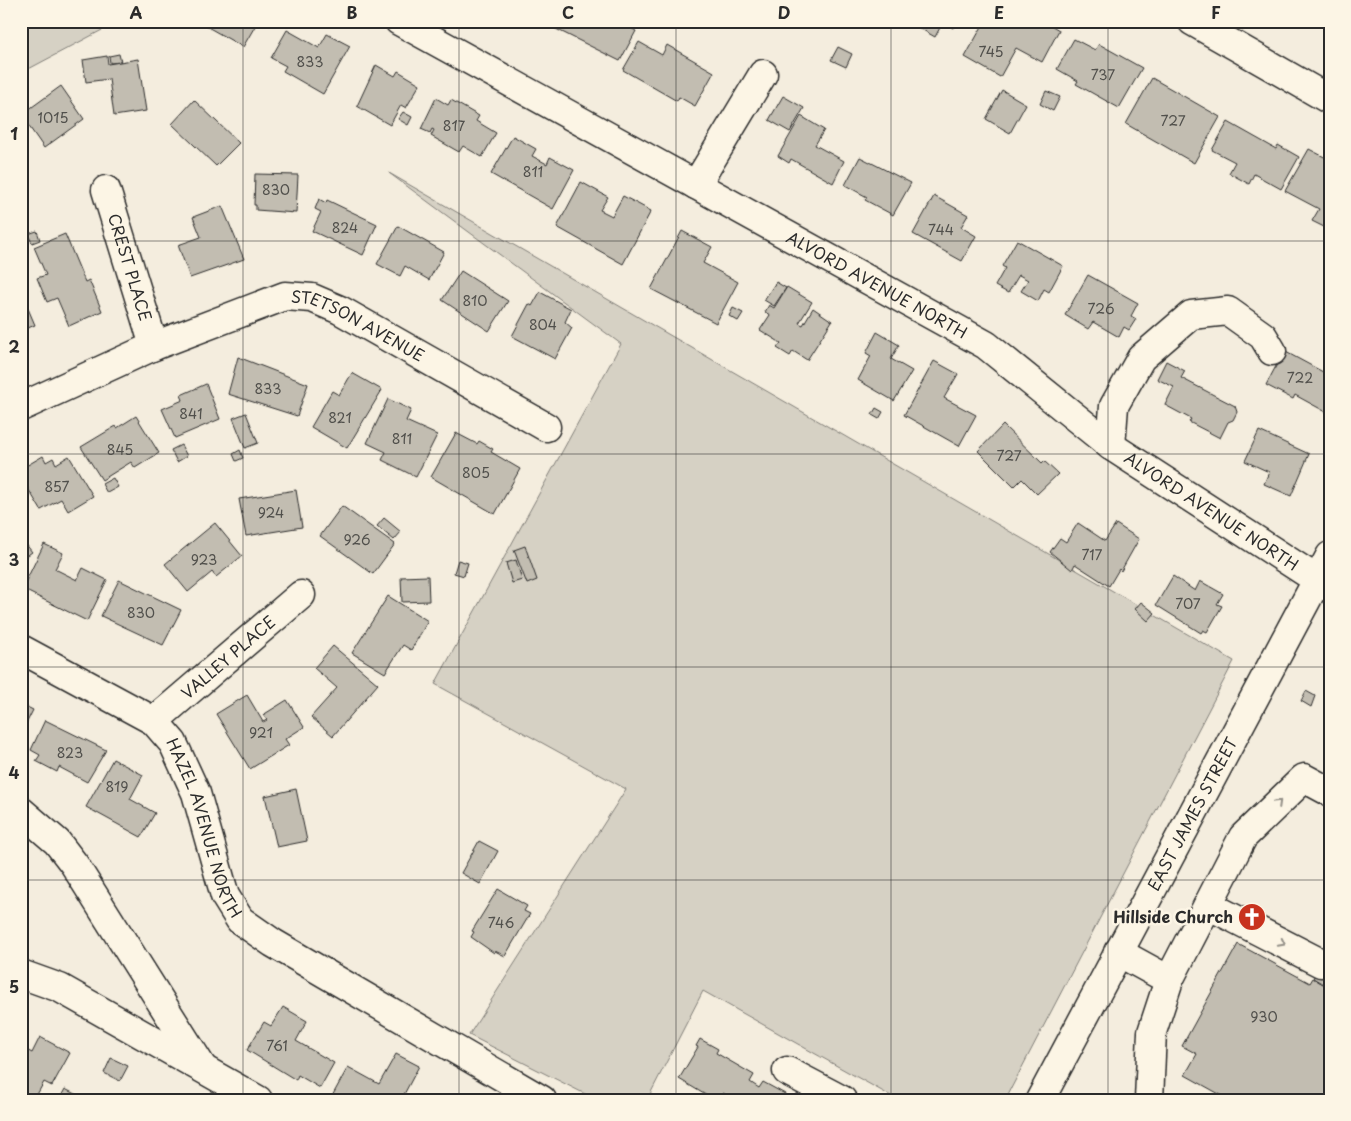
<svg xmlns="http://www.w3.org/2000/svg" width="1351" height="1121" viewBox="0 0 1351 1121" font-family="'Playpen Sans',sans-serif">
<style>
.green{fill:#d6d1c4;stroke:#807e78}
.building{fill:#c2bdb1;stroke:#2b2b2b}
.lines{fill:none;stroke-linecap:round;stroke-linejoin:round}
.minor-casing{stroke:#2b2b2b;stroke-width:31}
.major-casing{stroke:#2b2b2b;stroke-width:31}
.minor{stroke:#fcf5e5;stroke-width:28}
.major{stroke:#fcf5e5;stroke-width:28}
.oneway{stroke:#949088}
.grid{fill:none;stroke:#2b2b2b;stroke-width:1;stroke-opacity:0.55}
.labels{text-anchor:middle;stroke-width:5;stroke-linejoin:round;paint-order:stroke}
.number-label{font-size:14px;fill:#51504c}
.street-label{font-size:16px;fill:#2b2b2b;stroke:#fcf5e5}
.poi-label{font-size:16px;font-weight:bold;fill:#2b2b2b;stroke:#fcf5e5;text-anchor:end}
.neatline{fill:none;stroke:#2b2b2b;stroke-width:2}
.grid-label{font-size:16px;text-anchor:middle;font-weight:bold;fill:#2b2b2b}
</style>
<rect width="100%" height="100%" fill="#f4edde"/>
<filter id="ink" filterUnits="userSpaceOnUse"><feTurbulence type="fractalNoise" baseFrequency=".02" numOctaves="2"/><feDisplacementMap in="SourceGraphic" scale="10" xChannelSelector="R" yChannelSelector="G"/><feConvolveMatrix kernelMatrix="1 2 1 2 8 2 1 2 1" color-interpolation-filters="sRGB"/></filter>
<g filter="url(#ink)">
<!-- green -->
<g class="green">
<polygon points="21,21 119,21 21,73"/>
<polygon points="389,173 1234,661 1005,1100 898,1100 703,991 647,1100 597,1100 469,1035 626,789 435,684 621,344"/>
</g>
<!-- building -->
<g class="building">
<polygon points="197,21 258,21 243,47"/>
<polygon points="557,21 618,21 636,31 620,61 554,28"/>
<polygon points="907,21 956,21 953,28 943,22 935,37"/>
<polygon points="985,21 1040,23 1044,21 1059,30 1042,62 1016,48 1000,77 965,57"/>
<polygon points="287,30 319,48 327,34 350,46 323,94 283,71 286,66 271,58"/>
<polygon points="1074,39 1095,50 1099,44 1142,68 1119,108 1076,84 1078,81 1057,69"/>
<polygon points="639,42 662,55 667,45 714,72 695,106 679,97 677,101 623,70"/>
<polygon points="838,47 852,54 846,67 831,60"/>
<polygon points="119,54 121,62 110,63 109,56"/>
<polygon points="107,56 108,64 138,59 146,111 114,116 109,79 86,82 83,60"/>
<polygon points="376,65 395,76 398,71 420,84 406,108 401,105 390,125 357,106"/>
<polygon points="1152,78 1220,117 1194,163 1126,124"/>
<polygon points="61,86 84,119 44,148 21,115"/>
<polygon points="1002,90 1026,104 1010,133 986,119"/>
<polygon points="1046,91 1060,97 1053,111 1040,104"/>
<polygon points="783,96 804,108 790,132 769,120"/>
<polygon points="436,98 448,105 451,100 479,116 476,121 496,133 482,157 463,146 459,152 431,136 434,130 432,129 430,133 421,129"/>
<polygon points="194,100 239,143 216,166 172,124"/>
<polygon points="403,112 412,117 408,125 398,119"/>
<polygon points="801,116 824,130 815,145 844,161 833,183 791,159 789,163 778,156"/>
<polygon points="1228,122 1276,149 1278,145 1299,157 1281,189 1254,174 1249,184 1229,173 1235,162 1212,150"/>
<polygon points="513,136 536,149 532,156 547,164 550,157 574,170 553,209 491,174"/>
<polygon points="1309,149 1330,160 1330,230 1312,221 1319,209 1285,191"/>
<polygon points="860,157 911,183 893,215 865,200 867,197 845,185"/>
<polygon points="255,174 298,175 296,213 256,210 256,205 254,205"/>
<polygon points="581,182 608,197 600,210 612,216 623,196 651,211 623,264 557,227"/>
<polygon points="934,196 968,215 961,227 976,236 962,261 913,234"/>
<polygon points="319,199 326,203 327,200 377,224 363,255 312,231 321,212 315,209"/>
<polygon points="222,206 244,259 190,278 178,245 201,237 193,217"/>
<polygon points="398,226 444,252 429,280 405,266 400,276 377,264"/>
<polygon points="37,231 40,240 32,243 28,234"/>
<polygon points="682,231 712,247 703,263 738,282 716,323 651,289"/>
<polygon points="65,234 85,282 89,280 102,311 69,326 57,298 47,302 37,278 46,275 34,247"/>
<polygon points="1017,240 1063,266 1049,292 1044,289 1038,301 1021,291 1028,280 1019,275 1008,293 995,286 1005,268 1002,266"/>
<polygon points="461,271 508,301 489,331 442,300"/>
<polygon points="1088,275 1138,303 1131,316 1136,319 1129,330 1124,327 1119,337 1093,322 1088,329 1065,315"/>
<polygon points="776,282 786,288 774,306 764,300"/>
<polygon points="787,287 812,302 799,323 803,325 813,308 832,321 807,360 793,351 790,356 777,348 781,343 760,330 770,315 765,312 769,305 774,308"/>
<polygon points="21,292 35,325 21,331"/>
<polygon points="540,292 571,309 565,322 572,328 555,359 512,336 529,304 532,306"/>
<polygon points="733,308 743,313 738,321 729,316"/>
<polygon points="877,332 899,345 891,359 912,371 894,401 858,380 871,356 866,353"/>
<polygon points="1284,351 1323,372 1330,360 1328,413 1295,395 1293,399 1266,385"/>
<polygon points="238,357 308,384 297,416 228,394"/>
<polygon points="934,361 958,374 944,398 976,415 959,446 904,415"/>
<polygon points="1166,361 1185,371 1181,378 1235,406 1237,412 1233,420 1228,422 1220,438 1189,422 1191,419 1165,405 1174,387 1157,379"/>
<polygon points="352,373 382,390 347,448 311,427 332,391 339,395"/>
<polygon points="206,384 220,419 175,438 162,409 183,400 181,395"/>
<polygon points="388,399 411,410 406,421 437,435 416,477 382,460 386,452 367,443"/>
<polygon points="876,408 883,412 879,419 872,415"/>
<polygon points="246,413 258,443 245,448 233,418"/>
<polygon points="136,416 159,453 135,468 131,462 102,480 81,447 116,426 117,428"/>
<polygon points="1003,425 1042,463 1044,461 1058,474 1037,494 1022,479 1014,487 978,451"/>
<polygon points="1259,431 1309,454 1291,496 1264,484 1269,472 1245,461"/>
<polygon points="456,433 477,444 479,441 493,449 491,452 520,469 495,514 431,477"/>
<polygon points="181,445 187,456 177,462 171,450"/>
<polygon points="240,450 243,458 236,461 233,454"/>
<polygon points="43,456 46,462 53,458 56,464 69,456 93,496 68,511 61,499 41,510 21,477 21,469"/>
<polygon points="113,478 118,487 107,493 102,484"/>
<polygon points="296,490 302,527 246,536 239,499"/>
<polygon points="342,506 395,544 373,574 320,536"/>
<polygon points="384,518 401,532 394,540 377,526"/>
<polygon points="215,523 242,556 216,577 212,572 188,592 165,564"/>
<polygon points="1078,523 1105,541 1116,524 1139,539 1121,571 1119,569 1109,586 1075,564 1072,570 1050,552 1060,538 1066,542"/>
<polygon points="21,538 32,552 21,560"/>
<polygon points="44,544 63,553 55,569 77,580 83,568 107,580 87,621 22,589"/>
<polygon points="525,546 537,580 527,584 514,550"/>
<polygon points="458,560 468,563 464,576 454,573"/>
<polygon points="516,560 522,580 512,583 506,563"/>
<polygon points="428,576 429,601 402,602 401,577"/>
<polygon points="1173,576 1195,591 1200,581 1223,594 1217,604 1222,606 1207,632 1203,630 1201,633 1156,605"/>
<polygon points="119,580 181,610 163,645 101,616"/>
<polygon points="388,596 428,621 411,650 403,645 385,673 352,653"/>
<polygon points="1141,602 1155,613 1148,621 1135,609"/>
<polygon points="333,646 378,684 333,736 311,717 337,688 314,668"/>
<polygon points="1306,691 1315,696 1311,707 1301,701"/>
<polygon points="247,695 263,722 267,720 263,715 287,700 304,727 285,739 289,745 250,769 216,714"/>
<polygon points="21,704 33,710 22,732 21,732"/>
<polygon points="45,720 106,750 87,782 59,767 57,772 36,761 40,755 31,750"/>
<polygon points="113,759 143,775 130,799 155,813 141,837 86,807"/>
<polygon points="296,789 307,841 277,847 265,796"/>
<polygon points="479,841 498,851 480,884 461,873"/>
<polygon points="498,889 527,906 524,911 530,914 505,956 495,951 494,953 471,937 474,932 472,931"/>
<polygon points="1238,944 1310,983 1313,978 1330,988 1330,1100 1230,1100 1185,1075 1197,1054 1182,1046"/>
<polygon points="1330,949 1330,988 1313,978"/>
<polygon points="283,1007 307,1021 296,1041 334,1063 320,1088 298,1075 296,1080 247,1050 264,1022 271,1026"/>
<polygon points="40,1037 70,1053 52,1086 44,1082 34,1100 31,1100 21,1095 21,1047 32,1053"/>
<polygon points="700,1039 718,1049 716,1053 754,1075 750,1082 759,1088 763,1082 785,1094 782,1100 735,1100 723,1093 718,1100 714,1100 679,1079 698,1047 696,1046"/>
<polygon points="396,1054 419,1066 401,1100 330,1100 348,1067 379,1084"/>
<polygon points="111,1058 128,1066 120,1081 104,1073"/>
<polygon points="806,1088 828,1100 800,1100"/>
<polygon points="65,1089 87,1100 59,1100"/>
</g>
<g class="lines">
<defs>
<g id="minor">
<path id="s1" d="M399,21L986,345L1111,446L1330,588"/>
<polyline points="1192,21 1330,100"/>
<polyline points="696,185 763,74"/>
<path id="s2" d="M106,190L154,346"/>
<path id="s3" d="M21,407L154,346L285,296L312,298L340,310L546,427"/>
<polyline points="1111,446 1114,406 1141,358 1191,315 1228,311 1263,336 1272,351"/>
<path id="s4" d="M21,649L154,721L173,743L196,793L225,896L240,920L273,943L542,1100"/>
<path id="s5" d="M154,721L301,595"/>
<polyline points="21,811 57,842 74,864 202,1067"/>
<polyline points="1208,905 1321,963"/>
<polyline points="1118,952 1169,980"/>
<polyline points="21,974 60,988 258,1100"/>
<polyline points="787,1071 842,1100"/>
<polyline points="1149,1100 1152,1032 1169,980 1243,837 1304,778 1330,792"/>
</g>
<g id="major">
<path id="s6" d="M1040,1100L1330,556"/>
</g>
</defs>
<!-- minor casing -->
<use href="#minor" class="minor-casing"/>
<!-- major casing -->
<use href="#major" class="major-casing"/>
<!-- minor -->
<use href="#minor" class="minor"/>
<!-- major -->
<use href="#major" class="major"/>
</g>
<!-- one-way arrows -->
<defs><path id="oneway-chevron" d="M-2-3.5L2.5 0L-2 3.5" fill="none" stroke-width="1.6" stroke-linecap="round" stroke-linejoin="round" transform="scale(1.25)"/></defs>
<g class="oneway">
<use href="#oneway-chevron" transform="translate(1278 803) rotate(-44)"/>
<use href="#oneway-chevron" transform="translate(1282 943) rotate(27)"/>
</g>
</g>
<!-- grid -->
<path class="grid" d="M243,21V1100M459,21V1100M676,21V1100M891,21V1100M1108,21V1100M21,241H1330M21,454H1330M21,667H1330M21,880H1330"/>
<!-- icons -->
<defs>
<symbol id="church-disc" viewBox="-11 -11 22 22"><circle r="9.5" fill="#c8321e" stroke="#fcf5e5"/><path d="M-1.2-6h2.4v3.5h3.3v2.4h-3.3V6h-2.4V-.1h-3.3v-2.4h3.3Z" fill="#fff"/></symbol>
</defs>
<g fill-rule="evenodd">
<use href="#church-disc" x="1236" y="901" width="32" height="32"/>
</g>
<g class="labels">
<!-- number labels -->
<g class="number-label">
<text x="991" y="57">745</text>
<text x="310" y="67">833</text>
<text x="1103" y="80">737</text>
<text x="53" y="123">1015</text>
<text x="1173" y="126">727</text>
<text x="454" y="131">817</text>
<text x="533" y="177">811</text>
<text x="276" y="195">830</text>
<text x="345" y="233">824</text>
<text x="941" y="235">744</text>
<text x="475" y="306">810</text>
<text x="1101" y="314">726</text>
<text x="543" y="330">804</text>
<text x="1300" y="383">722</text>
<text x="268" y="394">833</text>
<text x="191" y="419">841</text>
<text x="340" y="423">821</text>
<text x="402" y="444">811</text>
<text x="120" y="455">845</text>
<text x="1009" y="461">727</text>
<text x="476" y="478">805</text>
<text x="57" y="492">857</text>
<text x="271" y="518">924</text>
<text x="357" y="545">926</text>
<text x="1092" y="560">717</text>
<text x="204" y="565">923</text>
<text x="1188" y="609">707</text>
<text x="141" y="618">830</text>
<text x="261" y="738">921</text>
<text x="70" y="758">823</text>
<text x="117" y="792">819</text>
<text x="501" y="928">746</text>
<text x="1264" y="1022">930</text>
<text x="277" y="1051">761</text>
</g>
<!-- street labels -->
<g class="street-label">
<text dy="6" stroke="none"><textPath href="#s2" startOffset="81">CREST PLACE</textPath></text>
<text dy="6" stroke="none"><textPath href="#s1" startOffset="546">ALVORD AVENUE NORTH</textPath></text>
<text dy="6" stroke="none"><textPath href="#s3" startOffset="366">STETSON AVENUE</textPath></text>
<text dy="6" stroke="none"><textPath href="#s1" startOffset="951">ALVORD AVENUE NORTH</textPath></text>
<text dy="6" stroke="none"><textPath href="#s5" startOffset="98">VALLEY PLACE</textPath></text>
<text dy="6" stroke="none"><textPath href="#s6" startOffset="324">EAST JAMES STREET</textPath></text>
<text dy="6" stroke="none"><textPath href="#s4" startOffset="271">HAZEL AVENUE NORTH</textPath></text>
</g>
<!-- poi labels -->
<g class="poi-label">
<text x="1233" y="923">Hillside Church</text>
</g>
</g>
<!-- margin -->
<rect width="1351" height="1121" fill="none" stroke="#fcf5e5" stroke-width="55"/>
<rect x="28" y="28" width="1296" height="1066" class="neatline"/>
<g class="grid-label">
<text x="136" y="19">A</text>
<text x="352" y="19">B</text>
<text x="568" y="19">C</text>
<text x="784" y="19">D</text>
<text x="999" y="19">E</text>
<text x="1216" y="19">F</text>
<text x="14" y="140">1</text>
<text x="14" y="353">2</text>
<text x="14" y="566">3</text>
<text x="14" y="779">4</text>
<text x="14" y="993">5</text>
</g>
</svg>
